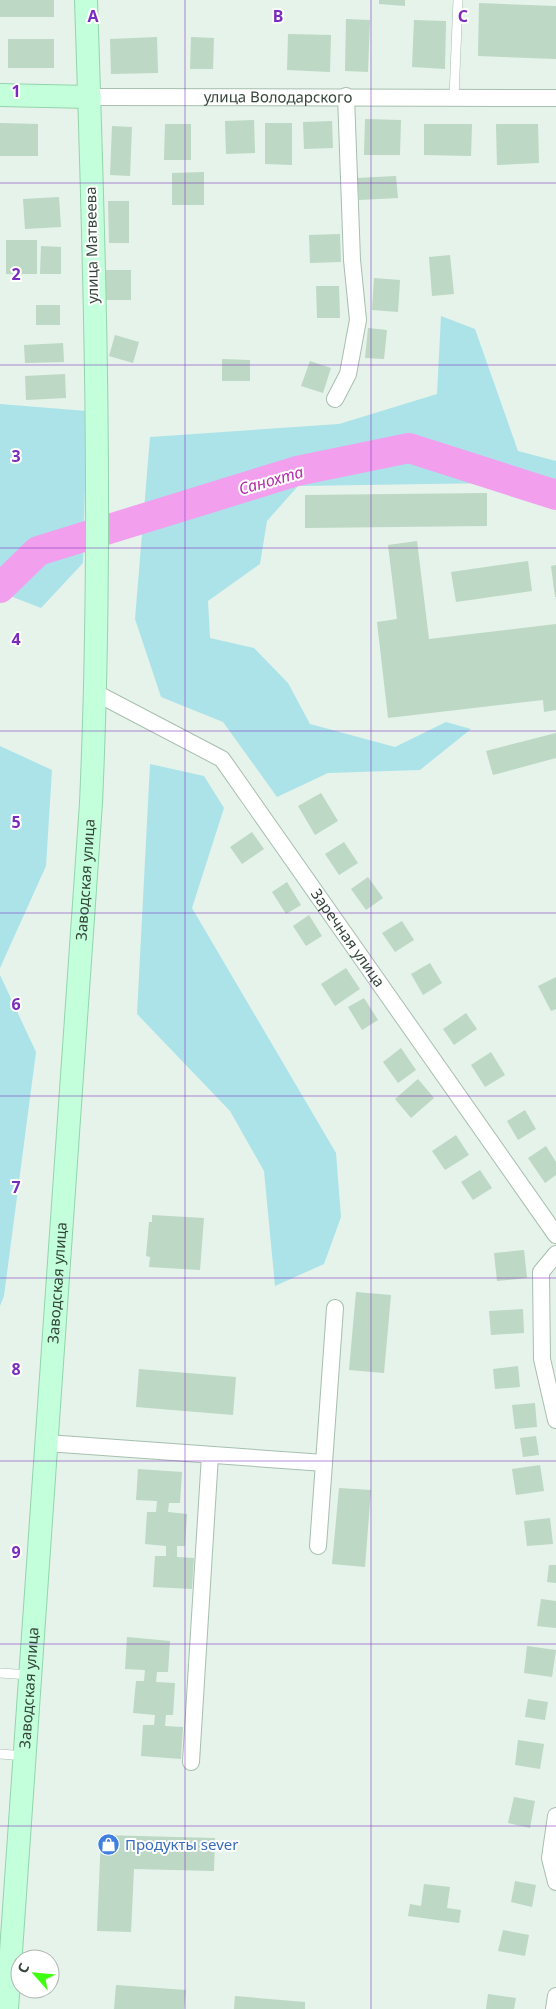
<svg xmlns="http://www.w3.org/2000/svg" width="556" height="2009" viewBox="0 0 556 2009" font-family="'Noto Sans',sans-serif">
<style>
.green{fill:#ace3e9}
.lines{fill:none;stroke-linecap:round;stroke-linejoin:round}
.river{stroke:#f29fee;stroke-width:30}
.building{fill:#bdd8c4}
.lane-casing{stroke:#a7bfaf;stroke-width:10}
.street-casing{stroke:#a7bfaf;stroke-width:18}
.secondary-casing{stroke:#93d5ac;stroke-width:24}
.lane{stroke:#fff;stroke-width:9}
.street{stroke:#fff;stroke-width:16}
.secondary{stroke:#c3ffdb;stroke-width:22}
.grid{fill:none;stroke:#7b2cbf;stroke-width:1;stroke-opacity:0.55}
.labels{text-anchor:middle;stroke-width:4;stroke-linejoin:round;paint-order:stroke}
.street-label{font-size:15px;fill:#344639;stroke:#fff}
.shop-label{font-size:15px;fill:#366cbe;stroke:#fff;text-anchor:start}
.water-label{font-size:16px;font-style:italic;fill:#b52bab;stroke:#fff}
.grid-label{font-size:16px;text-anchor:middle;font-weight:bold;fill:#7b2cbf;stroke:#fff;stroke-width:4;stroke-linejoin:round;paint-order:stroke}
</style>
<rect width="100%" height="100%" fill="#e5f3ea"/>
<!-- green -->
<g class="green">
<polygon points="441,316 475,329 518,451 556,461 556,503 495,483 298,486 267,521 260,564 208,601 210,638 254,648 288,683 310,724 395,747 446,722 471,729 420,770 328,773 277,797 223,722 161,697 135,619 150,437 339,424 437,394"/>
<polygon points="0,404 87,411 83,563 41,608 0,592"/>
<polygon points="0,746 52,770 46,866 0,968"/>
<polygon points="150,764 204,776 224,808 192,908 336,1153 341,1217 324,1264 275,1286 264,1171 230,1111 137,1014"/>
<polygon points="0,975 36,1052 4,1296 0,1306"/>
</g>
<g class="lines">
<!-- river -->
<polyline class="river" points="0,588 38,551 297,471 409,448 556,495"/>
</g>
<!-- building -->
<g class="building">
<rect x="0" y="0" width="54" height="17"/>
<polygon points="379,0 405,0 405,6 379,4"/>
<polygon points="479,3 556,6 556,59 478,56"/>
<polygon points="346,19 370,20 368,72 345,71"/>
<polygon points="414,20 446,21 445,69 412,67"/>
<polygon points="288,34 331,35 330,72 287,70"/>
<polygon points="157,37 158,73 111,74 110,39"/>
<polygon points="191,37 214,38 213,69 190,69"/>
<rect x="8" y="39" width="46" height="29"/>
<polygon points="365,119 401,120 400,155 364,155"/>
<polygon points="254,120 255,153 226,154 225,121"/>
<polygon points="332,121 333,148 304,149 303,122"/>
<polygon points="0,123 38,124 38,156 0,156"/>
<polygon points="265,123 292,123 292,165 265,164"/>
<polygon points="165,124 191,124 191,160 164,160"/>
<polygon points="424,124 472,124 471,156 424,155"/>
<polygon points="496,124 538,124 539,163 497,165"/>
<polygon points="112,126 132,127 130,176 110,175"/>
<polygon points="204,172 204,205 172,205 172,173"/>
<polygon points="396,176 398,198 359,200 357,178"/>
<polygon points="59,197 61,227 25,229 23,199"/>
<polygon points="108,201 129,201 129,243 109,243"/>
<polygon points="340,234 341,262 310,263 309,235"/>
<rect x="6" y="240" width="31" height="34"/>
<polygon points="41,246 61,247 61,274 40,274"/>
<polygon points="450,255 454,294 432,296 429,257"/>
<rect x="106" y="270" width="25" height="30"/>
<polygon points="374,278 400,280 398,312 372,310"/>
<polygon points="316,286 339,286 340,318 317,318"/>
<rect x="36" y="305" width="24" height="20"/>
<polygon points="368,328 387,330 384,359 365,358"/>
<polygon points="115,335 139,342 133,363 109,356"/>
<polygon points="63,343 64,362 25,363 24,345"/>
<polygon points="222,359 250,360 250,381 222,381"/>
<polygon points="310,361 331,368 323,393 301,386"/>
<polygon points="65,374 66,398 26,400 25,376"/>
<polygon points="487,493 487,526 305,528 305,495"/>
<polygon points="417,541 429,639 556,624 556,710 544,712 543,700 388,718 377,622 397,619 388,545"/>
<polygon points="528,561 532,591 456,602 451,572"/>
<polygon points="556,565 556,597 555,597 551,566"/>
<polygon points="556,733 556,758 493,775 486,751"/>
<polygon points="321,793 338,821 315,835 298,806"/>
<polygon points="252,832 264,849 242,864 230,847"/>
<polygon points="344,842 358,863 339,875 325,854"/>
<polygon points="368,877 383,898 366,910 351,889"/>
<polygon points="287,882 301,905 286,914 272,892"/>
<polygon points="309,915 322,936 306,946 293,926"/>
<polygon points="402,921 414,940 395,952 382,933"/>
<polygon points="430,963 442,983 423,995 411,974"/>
<polygon points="346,968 360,989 335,1006 321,984"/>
<polygon points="556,977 556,1009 551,1011 538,986"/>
<polygon points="364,998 378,1020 362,1030 348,1007"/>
<polygon points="466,1013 477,1029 454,1045 443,1029"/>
<polygon points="401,1048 416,1070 398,1083 383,1062"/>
<polygon points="491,1052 505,1075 485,1087 471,1065"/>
<polygon points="418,1079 434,1098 411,1118 395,1099"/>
<polygon points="525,1110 536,1129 518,1140 507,1121"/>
<polygon points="456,1135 469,1155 445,1170 432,1151"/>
<polygon points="546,1146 556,1162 556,1175 545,1183 528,1158"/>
<polygon points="480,1170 492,1188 473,1200 461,1182"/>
<polygon points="152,1215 204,1218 200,1270 149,1267 150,1257 146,1256 149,1222 152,1222"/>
<polygon points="524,1250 527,1278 497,1281 494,1253"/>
<polygon points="356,1292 391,1295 384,1373 349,1370"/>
<polygon points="523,1309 524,1333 491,1335 489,1311"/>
<polygon points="518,1366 520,1387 495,1389 493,1369"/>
<polygon points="139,1369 236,1377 233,1415 136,1407"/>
<polygon points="535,1403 537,1427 515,1429 512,1405"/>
<polygon points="536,1436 539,1455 523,1457 520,1438"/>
<polygon points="540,1465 544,1491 516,1495 512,1469"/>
<polygon points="138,1469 182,1472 180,1503 169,1503 168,1512 187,1514 185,1546 177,1546 177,1557 194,1558 192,1589 153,1587 155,1556 166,1556 166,1546 145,1544 147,1512 156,1512 157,1501 136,1500"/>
<polygon points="339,1488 371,1490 365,1567 332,1564"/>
<polygon points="550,1518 553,1544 527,1546 524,1521"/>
<polygon points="549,1565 556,1565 556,1583 547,1582"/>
<polygon points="541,1599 556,1601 556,1628 537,1626"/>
<polygon points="127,1637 170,1641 168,1672 157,1672 156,1682 175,1683 173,1715 166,1715 165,1726 183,1727 181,1759 141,1756 143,1725 154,1725 155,1715 133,1713 136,1681 144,1681 145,1670 125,1669"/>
<polygon points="527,1646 556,1650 552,1677 524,1673"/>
<polygon points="528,1699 548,1702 545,1720 525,1717"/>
<polygon points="518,1740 544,1744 540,1769 515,1765"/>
<polygon points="514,1797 535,1801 530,1828 508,1823"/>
<polygon points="101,1835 215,1838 214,1871 134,1869 131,1932 97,1931"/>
<polygon points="515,1881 536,1885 532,1907 511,1902"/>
<polygon points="424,1884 450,1887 447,1908 461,1910 459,1923 408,1916 410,1904 421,1906"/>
<polygon points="503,1930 529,1935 525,1956 498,1951"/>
<polygon points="116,1985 186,1990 184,2009 114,2009"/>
<polygon points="488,1994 516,1998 514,2009 486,2009"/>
<polygon points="235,1996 305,2002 305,2009 234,2009"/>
</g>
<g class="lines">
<defs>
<g id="lane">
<polyline points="454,97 458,0"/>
<polyline points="0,1673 31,1675"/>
<polyline points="0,1754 25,1756"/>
</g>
<g id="street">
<path id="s1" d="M90,97L556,98"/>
<polyline points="335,399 348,374 358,320 352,260 346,96"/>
<path id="s2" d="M96,693L222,759L556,1235"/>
<polyline points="556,1254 541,1272 542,1359 556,1420"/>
<polyline points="47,1443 324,1463 335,1308"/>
<polyline points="318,1546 324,1463"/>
<polyline points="191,1762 210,1455"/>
<polyline points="556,1816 550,1858 556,1882"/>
<polyline points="554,2009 556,1996"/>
</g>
<g id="secondary">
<polyline points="0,95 90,97"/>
<path id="s3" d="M7,2009L91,803C103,535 95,267 86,0"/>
</g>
</defs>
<!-- lane casing -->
<use href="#lane" class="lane-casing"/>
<!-- street casing -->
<use href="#street" class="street-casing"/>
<!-- secondary casing -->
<use href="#secondary" class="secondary-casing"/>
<!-- lane -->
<use href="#lane" class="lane"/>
<!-- street -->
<use href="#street" class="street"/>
<!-- secondary -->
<use href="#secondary" class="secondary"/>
</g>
<!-- grid -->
<path class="grid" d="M185,0V2009M371,0V2009M0,183H556M0,365H556M0,548H556M0,731H556M0,913H556M0,1096H556M0,1278H556M0,1461H556M0,1644H556M0,1826H556"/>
<!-- icons -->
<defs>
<symbol id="shop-disc" viewBox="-11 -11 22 22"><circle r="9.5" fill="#3f7fe0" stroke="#fff"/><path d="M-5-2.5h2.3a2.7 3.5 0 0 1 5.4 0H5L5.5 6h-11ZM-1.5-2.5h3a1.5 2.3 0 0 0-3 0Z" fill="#fff"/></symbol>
</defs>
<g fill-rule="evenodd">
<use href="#shop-disc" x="96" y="1832" width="25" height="25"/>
</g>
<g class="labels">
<!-- street labels -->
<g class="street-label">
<text dy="5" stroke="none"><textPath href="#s1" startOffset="188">улица Володарского</textPath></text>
<text transform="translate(92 245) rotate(-91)" y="5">улица Матвеева</text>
<text dy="5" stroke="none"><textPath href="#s3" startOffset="1132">Заводская улица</textPath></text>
<text dy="5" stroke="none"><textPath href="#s2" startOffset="361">Заречная улица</textPath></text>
<text dy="5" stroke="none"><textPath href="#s3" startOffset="728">Заводская улица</textPath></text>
<text dy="5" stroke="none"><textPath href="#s3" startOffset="322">Заводская улица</textPath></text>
</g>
<!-- shop labels -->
<g class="shop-label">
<text x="125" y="1850">Продукты sever</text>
</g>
<!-- water labels -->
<g class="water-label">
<text transform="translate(271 480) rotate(-16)" y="6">Санохта</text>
</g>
</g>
<g class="grid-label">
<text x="93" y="22">A</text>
<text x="278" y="22">B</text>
<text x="463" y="22">C</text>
<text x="16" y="97">1</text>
<text x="16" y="280">2</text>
<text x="16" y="462">3</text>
<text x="16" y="645">4</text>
<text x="16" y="828">5</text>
<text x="16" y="1010">6</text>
<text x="16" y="1193">7</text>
<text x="16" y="1375">8</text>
<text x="16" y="1558">9</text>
</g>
<!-- north arrow -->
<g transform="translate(35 1974) rotate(297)"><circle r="24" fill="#ffffff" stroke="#aeb5b0"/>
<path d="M0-4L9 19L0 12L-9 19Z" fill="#41ff10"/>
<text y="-8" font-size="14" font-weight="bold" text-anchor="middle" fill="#344639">С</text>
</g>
</svg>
